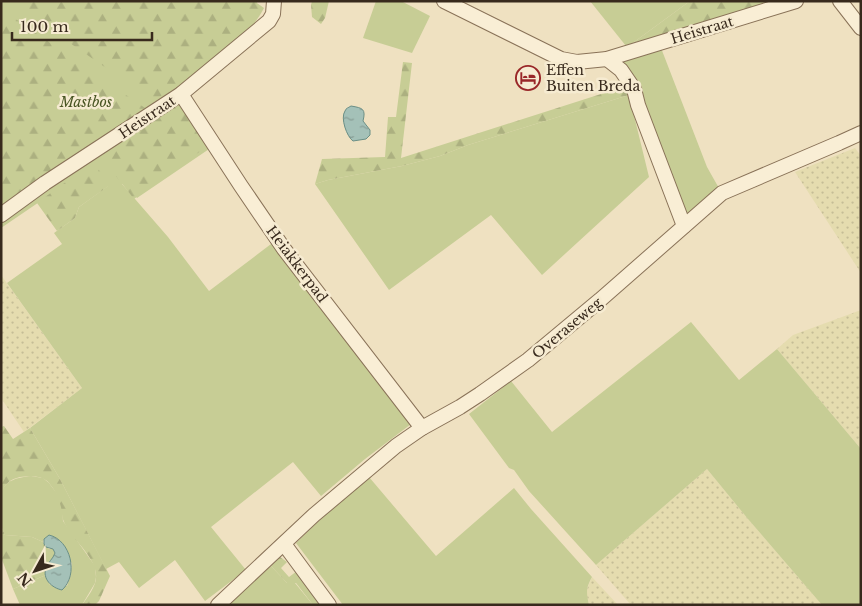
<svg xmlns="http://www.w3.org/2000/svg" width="862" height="606" viewBox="0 0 862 606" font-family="'Libre Baskerville',serif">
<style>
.farmland{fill:url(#farmland-dots)}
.green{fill:#c7cd95}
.forest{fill:url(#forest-firs)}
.water{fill:url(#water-ripples);stroke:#6b8f86}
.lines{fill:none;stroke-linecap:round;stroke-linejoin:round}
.minor-casing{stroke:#897258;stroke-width:16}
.minor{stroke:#f9eed5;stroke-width:14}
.labels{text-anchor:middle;stroke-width:5;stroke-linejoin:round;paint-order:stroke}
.street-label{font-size:14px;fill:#382a1d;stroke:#f6ebd1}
.poi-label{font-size:14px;fill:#382a1d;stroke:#f6ebd1;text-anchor:start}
.park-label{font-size:14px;font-style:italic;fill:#495523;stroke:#f6ebd1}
</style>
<defs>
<pattern id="farmland-dots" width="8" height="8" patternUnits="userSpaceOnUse" patternTransform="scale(1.25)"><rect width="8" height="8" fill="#e5dcaf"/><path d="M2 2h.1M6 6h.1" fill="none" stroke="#c5bd96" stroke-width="1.8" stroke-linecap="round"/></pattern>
<pattern id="forest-firs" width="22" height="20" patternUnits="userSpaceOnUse" patternTransform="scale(1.25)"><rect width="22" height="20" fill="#c7cd95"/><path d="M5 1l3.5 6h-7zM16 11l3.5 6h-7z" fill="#acb080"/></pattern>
<pattern id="water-ripples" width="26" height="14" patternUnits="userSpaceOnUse" patternTransform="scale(1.25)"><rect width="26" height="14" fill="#a4c1b8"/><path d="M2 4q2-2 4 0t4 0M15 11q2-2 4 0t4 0" fill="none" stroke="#879d95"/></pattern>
</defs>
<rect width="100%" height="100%" fill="#efe1c1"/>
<!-- farmland -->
<g class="farmland">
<polygon points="855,148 861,156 861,273 795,172"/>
<polygon points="1,275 82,388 24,432 1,398"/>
<polygon points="861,310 861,449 777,349 793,335"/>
<polygon points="707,469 748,519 822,605 631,605 596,565"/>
<polygon points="592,577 618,605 589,605 586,592 589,584"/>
</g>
<!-- green -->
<g class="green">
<polygon points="1,1 257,1 255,23 171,93 215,145 137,198 124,183 122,184 168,237 209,291 275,241 415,421 365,459 321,496 293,462 211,527 246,570 205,601 175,560 139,588 119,562 106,569 60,479 30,428 82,388 7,283 62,244 54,233 75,218 79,207 108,186 51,194 1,228"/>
<polygon points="376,1 401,1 430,16 412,53 363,38"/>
<polygon points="590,1 690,1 630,45 626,46"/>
<polygon points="661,48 707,167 720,190 686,218 612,60"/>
<polygon points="629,95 649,177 542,275 491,215 389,290 315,184 328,180 402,166 440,156 468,145"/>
<polygon points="691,322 739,380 777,349 861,449 861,605 822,605 748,519 707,469 596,565 529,491 514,470 509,468 469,414 511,381 552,432"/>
<path d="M31,476L43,478L49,483L58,495L62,507L63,521L95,566L96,577L95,583L82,605H20L13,589L46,575L50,585L67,586L70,578L72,563L44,539L43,542L32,537L5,535L1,526V494C5,479 18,478 31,476Z"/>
<path d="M369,477L436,556L514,488L531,509L592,577C586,588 586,592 589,605H343L296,543L326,514Z"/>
<polygon points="271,566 287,583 295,583 313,605 226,605"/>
</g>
<!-- forest -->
<g class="forest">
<path d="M9,1H254L264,8C252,32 229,46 208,62C190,75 172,88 154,101Z"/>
<polygon points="312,1 329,1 325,18 321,24 312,17 311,5"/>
<polygon points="690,1 777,1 630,45"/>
<polygon points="1,9 145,108 1,212"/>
<polygon points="403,62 412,63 401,158 626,86 629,95 468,145 440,156 402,166 328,180 315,184 322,159 385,157 388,117 396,117"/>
<polygon points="178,100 209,145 134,199 101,157"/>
<polygon points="93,162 110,185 79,207 75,218 57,231 37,203"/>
<path d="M4,426L13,439L30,428L60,479L110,576L99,601L95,605H82C87,598 96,586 96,578C98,558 71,539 64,522C62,518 62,512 61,507C59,498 55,490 49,483C42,475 30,476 20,477C11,479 4,484 1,494V427Z"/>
<polygon points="1,526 5,535 32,537 43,542 44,544 49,549 53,549 55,553 54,557 45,573 46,575 13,589 1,557"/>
<polygon points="280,557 287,562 281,568 289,577 297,571 323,605 313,605 296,583 287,583 271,566"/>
</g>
<!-- water -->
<g class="water">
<path d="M351,106C363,108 366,109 363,121L370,130V135L366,139L353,141C347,137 340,118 345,111C346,108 348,108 351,106Z"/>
<path d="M49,535C71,540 79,575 62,590C52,588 42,579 46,568C48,562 53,559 55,553L53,549L46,547L44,544V539Z"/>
</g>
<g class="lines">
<defs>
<g id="minor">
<polyline points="444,1 561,59 577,62 607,59 796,1"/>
<polyline points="840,1 861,28"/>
<polyline points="607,59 621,70 634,89 638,105 684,226"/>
<polyline points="181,94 241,186 284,249 422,428"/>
<polyline points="1,215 45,183 181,94 269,21 273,14 274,1"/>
<polyline points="284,544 329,605"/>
<polyline points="218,605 314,515 396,446 422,428 460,407 480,394 528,360 600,300 722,193 839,143 861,133"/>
</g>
</defs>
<!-- minor casing -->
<use href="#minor" class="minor-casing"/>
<!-- minor -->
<use href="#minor" class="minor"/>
</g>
<!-- icons -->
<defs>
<symbol id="hotel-ring" viewBox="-11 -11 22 22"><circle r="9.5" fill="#f6ebd1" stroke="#992728" stroke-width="1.5"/><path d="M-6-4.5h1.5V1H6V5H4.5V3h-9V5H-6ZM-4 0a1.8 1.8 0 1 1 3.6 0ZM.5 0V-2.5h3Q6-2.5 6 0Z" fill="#992728"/></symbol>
</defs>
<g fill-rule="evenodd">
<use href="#hotel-ring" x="514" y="64" width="28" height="28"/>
</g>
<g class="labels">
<!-- street labels -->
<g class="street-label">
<text transform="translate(702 30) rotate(-17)" y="5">Heistraat</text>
<text transform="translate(147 117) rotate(-34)" y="5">Heistraat</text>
<text transform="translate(297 264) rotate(53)" y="5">Heiakkerpad</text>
<text transform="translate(567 328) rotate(-40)" y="5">Overaseweg</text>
</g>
<!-- poi labels -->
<g class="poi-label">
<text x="546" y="75">Effen<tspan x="546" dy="16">Buiten Breda</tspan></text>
</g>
<!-- park labels -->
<g class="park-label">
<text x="86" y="107">Mastbos</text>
</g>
</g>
<!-- border -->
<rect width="862" height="606" fill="none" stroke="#382a1d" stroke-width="5"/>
<!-- north arrow -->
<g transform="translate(35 571) rotate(230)" stroke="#f6ebd1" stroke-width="4" paint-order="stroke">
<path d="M0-4L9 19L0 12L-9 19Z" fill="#382a1d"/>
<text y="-8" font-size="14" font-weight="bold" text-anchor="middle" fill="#382a1d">N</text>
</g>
<!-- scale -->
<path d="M12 32v8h140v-8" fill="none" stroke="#382a1d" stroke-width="2.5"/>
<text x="20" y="32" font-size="15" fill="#382a1d" stroke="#f6ebd1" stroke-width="4" paint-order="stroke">100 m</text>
</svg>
